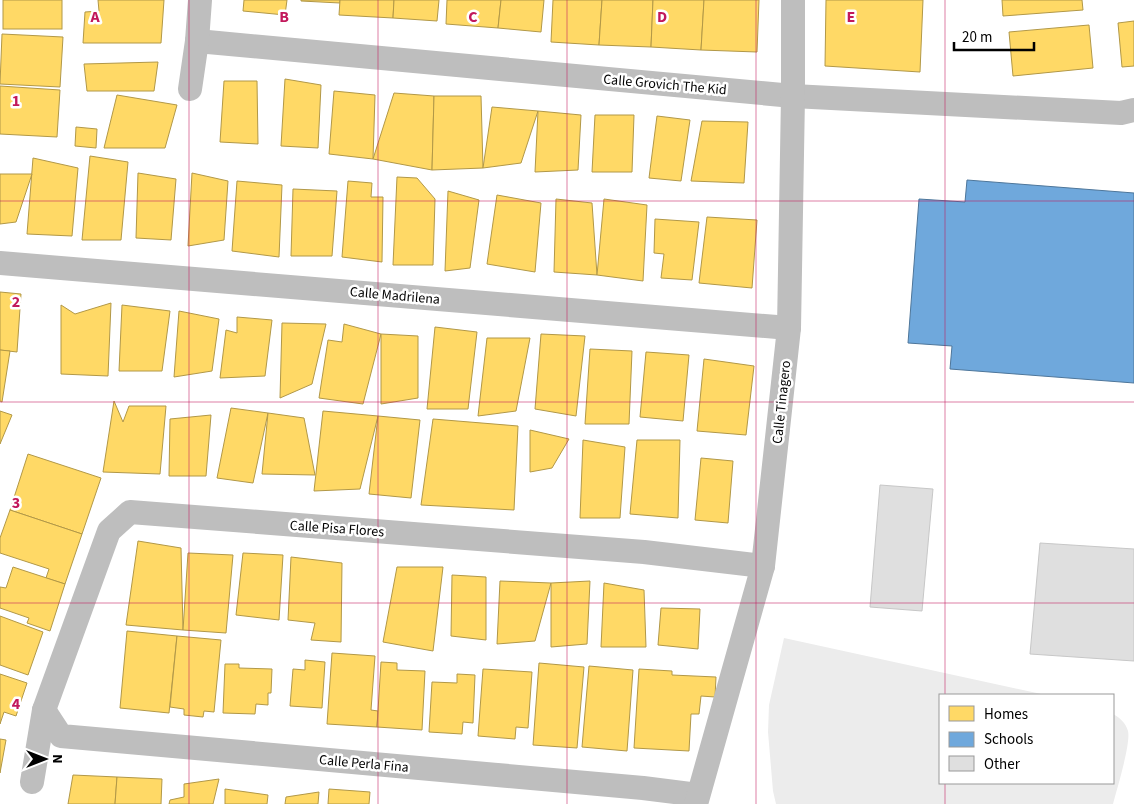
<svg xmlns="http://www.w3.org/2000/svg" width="1134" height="804" viewBox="0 0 1134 804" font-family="'Source Sans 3',sans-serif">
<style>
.pitch{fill:#ececec}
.homes{fill:#ffd966;stroke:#b29847}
.schools{fill:#6fa8dc;stroke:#4e769a}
.building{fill:#dfdfdf;stroke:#c7c7c7}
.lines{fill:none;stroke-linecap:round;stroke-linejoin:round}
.minor{stroke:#bebebe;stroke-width:24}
.grid{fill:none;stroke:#c2185b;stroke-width:1;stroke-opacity:0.55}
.labels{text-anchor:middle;stroke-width:5;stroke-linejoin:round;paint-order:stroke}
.street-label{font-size:14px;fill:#000;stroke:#fff}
.grid-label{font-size:16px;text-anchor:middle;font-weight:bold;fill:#c2185b;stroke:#fff;stroke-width:5;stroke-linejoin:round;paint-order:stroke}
</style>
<rect width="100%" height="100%" fill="#fff"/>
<!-- pitch -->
<path class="pitch" d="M784,638L1046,695H940V783H1113V714C1120,718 1125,722 1128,731C1131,743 1117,789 1113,804H776L773,791L768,732L769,705Z"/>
<!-- homes -->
<g class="homes">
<rect x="3" y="0" width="59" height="29"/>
<polygon points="98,0 164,0 161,43 83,43 85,12 99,11"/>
<polygon points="244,0 287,0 285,15 243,11"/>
<polygon points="301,0 340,0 340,3 301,1"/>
<polygon points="340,0 394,0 393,18 339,15"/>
<polygon points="394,0 439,0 437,21 393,18"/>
<polygon points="447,0 501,0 498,28 446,24"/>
<polygon points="501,0 544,0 541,32 498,28"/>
<polygon points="553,0 602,0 599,45 551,42"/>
<polygon points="602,0 653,0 651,47 599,45"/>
<polygon points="653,0 704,0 701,50 651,47"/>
<polygon points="704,0 759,0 757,52 701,50"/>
<polygon points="826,0 923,0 920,72 825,66"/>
<polygon points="1002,0 1082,0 1083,10 1003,16"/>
<polygon points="1134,21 1134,66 1122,67 1118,23"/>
<polygon points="1089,25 1093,68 1013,76 1009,32"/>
<polygon points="2,34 63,37 60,87 0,84"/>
<polygon points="158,62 154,91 87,91 84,64"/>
<polygon points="285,79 321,85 318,148 281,146"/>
<polygon points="224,81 257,81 258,144 220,142"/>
<polygon points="0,86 60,90 57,137 0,134"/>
<polygon points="334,91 375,95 373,159 329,154"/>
<polygon points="394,93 434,96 432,170 373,159"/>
<polygon points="117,95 177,105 165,148 104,148"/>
<polygon points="434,96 481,96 483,168 432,170"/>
<polygon points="492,107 538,111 521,163 483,168"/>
<polygon points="538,111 581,115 578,170 535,172"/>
<polygon points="595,115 634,115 632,172 592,172"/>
<polygon points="657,116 690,120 681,181 649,178"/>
<polygon points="702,121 748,122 744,183 691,181"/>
<polygon points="76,127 97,129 96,148 75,146"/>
<polygon points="90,156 128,162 121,240 82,240"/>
<polygon points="33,158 78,168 72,236 27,234"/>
<polygon points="138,173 176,179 171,240 136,238"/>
<polygon points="192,173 228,181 224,240 188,246"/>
<polygon points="0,174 32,174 16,222 0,224"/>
<polygon points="397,177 417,178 435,199 433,265 393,265"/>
<polygon points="237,181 282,185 279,257 232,251"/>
<polygon points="348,181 372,183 371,197 383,197 382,262 342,257"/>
<polygon points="293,189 337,191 332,256 291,256"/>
<polygon points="448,191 479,200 470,268 445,271"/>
<polygon points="497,195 541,203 535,272 487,264"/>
<polygon points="556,199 592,203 597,275 554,272"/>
<polygon points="604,199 647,205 643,281 597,275"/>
<polygon points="707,217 757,220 752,288 699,283"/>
<polygon points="655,219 699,222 692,280 661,278 664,254 654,253"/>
<polygon points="0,292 21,294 17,352 0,350"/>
<polygon points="111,303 108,376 61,374 61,305 75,314"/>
<polygon points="122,305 170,311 162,371 119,371"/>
<polygon points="179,311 219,319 212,371 174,377"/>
<polygon points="237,317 272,320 265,376 220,378 226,330 237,333"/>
<polygon points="282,323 326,324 312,384 280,398"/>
<polygon points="344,324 381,334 363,404 319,398 328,340 342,342"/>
<polygon points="435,327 477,332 468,409 427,409"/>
<polygon points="381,334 418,336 418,398 381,404"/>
<polygon points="541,334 585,336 576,416 535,409"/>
<polygon points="487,338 530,338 516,411 478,416"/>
<polygon points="590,349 632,351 629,424 585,424"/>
<polygon points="0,350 10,351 2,402 0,401"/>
<polygon points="646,352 689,355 683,421 640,417"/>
<polygon points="704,359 754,366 746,435 697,431"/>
<polygon points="114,401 123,422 129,406 166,406 160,474 103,472"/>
<polygon points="231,408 268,413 253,483 217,478"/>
<polygon points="0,411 12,415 0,444"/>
<polygon points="323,411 378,416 360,489 314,491"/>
<polygon points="268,413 304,418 315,475 262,474"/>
<polygon points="211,415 206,476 169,476 170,419"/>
<polygon points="378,416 420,420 411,498 369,494"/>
<polygon points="433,419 518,426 514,510 421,505"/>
<polygon points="530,430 569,439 552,468 530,472"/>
<polygon points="583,440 625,447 620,518 580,518"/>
<polygon points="637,440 680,440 678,518 630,514"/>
<polygon points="28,454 101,478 82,534 10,510"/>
<polygon points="701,458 733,461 728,523 695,520"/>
<polygon points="10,510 82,534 65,584 46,578 49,569 0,553 0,538"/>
<polygon points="138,541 181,548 183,630 126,625"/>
<polygon points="188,553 233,555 226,633 183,630"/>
<polygon points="243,553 283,555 279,620 236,615"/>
<polygon points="291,557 342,563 341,642 311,640 315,623 288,620"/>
<polygon points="13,567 65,584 50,631 27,623 29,618 0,608 0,587 6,588"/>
<polygon points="397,567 443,567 433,651 383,642"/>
<polygon points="452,575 486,577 486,640 451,636"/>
<polygon points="500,581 551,583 535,641 497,644"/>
<polygon points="590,581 587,644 551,647 551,583"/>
<polygon points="604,583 644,590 646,647 601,647"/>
<polygon points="661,608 700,609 698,649 658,645"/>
<polygon points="0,616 43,632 28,675 0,665"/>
<polygon points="127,631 177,636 169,713 120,708"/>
<polygon points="177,636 221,640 214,712 204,711 203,717 184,715 184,709 170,707"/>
<polygon points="332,653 375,656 371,710 378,711 377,727 327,724"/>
<polygon points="305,660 325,662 322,708 290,706 293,669 305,670"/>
<polygon points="381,662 397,663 397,670 425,671 422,730 377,727"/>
<polygon points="539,663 584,667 577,748 533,745"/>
<polygon points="225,664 239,664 239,668 272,669 271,693 268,693 268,705 256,704 255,714 223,713"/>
<polygon points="589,666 633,670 627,751 582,747"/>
<polygon points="483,669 532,672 528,728 516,727 515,739 478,736"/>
<polygon points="639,669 672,671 672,675 716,677 715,697 701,696 699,714 691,714 689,751 634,748"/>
<polygon points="0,674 27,683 16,716 4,712 0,724"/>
<polygon points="457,674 475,675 473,723 463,722 462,734 429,732 432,682 457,683"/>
<polygon points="0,739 6,740 0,773"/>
<polygon points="73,775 117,777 115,804 68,804"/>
<polygon points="117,777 162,779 161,804 115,804"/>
<polygon points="219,779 213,804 169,804 170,800 184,797 184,784"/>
<polygon points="225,789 268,795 267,804 225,804"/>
<polygon points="329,789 370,792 369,804 328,804"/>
<polygon points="319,792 318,804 285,804 286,797"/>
</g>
<!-- schools -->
<polygon class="schools" points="967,180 1134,193 1134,383 950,369 952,346 908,343 919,199 965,202"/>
<!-- building -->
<g class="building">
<polygon points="880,485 933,489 922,611 870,607"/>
<polygon points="1040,543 1134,549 1134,661 1030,654"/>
</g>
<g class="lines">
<!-- minor -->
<g class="minor">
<polyline points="197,41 793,96 1121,113 1134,110"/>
<polyline points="190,89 197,41 200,0"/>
<polyline points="0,263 789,328"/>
<polyline points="44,710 61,736 643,788 698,795"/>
<polyline points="32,782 44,710 109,531 130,512 644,552 763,566"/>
<polyline points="696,804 763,566 789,328 793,96 793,0"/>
</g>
</g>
<!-- grid -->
<path class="grid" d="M189,0V804M378,0V804M567,0V804M756,0V804M945,0V695M0,201H1134M0,402H1134M0,603H1134M945,783V804"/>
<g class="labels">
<!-- street labels -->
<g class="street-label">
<text transform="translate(665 84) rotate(5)" y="5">Calle Grovich The Kid</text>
<text transform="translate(395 295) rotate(5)" y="5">Calle Madrilena</text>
<text transform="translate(781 402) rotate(-84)" y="5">Calle Tinagero</text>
<text transform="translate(337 528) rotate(4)" y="5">Calle Pisa Flores</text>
<text transform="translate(364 763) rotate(5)" y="5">Calle Perla Fina</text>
</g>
</g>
<g class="grid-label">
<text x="95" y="22">A</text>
<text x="284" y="22">B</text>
<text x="473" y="22">C</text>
<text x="662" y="22">D</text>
<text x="851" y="22">E</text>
<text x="16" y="106">1</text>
<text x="16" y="307">2</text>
<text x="16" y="508">3</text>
<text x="16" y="709">4</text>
</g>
<!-- legend -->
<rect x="939" y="694" width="175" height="90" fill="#ffffff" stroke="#999999"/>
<rect x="949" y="706" width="25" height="15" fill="#ffd966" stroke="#999999"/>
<text x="984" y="719" font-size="15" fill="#000000">Homes</text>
<rect x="949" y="732" width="25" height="15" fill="#6fa8dc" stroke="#999999"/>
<text x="984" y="744" font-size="15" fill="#000000">Schools</text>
<rect x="949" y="756" width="25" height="15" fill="#dfdfdf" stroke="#999999"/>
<text x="984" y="769" font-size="15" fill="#000000">Other</text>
<!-- north arrow -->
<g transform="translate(45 759) rotate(90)" stroke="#ffffff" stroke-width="4" paint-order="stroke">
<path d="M0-4L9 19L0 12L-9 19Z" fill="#000000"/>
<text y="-8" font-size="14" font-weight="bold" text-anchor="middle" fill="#000000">N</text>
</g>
<!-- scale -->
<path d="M954 42v8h80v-8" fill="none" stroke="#000000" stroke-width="2.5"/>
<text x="962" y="42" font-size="15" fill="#000000" stroke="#ffffff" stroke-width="4" paint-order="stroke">20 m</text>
</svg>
